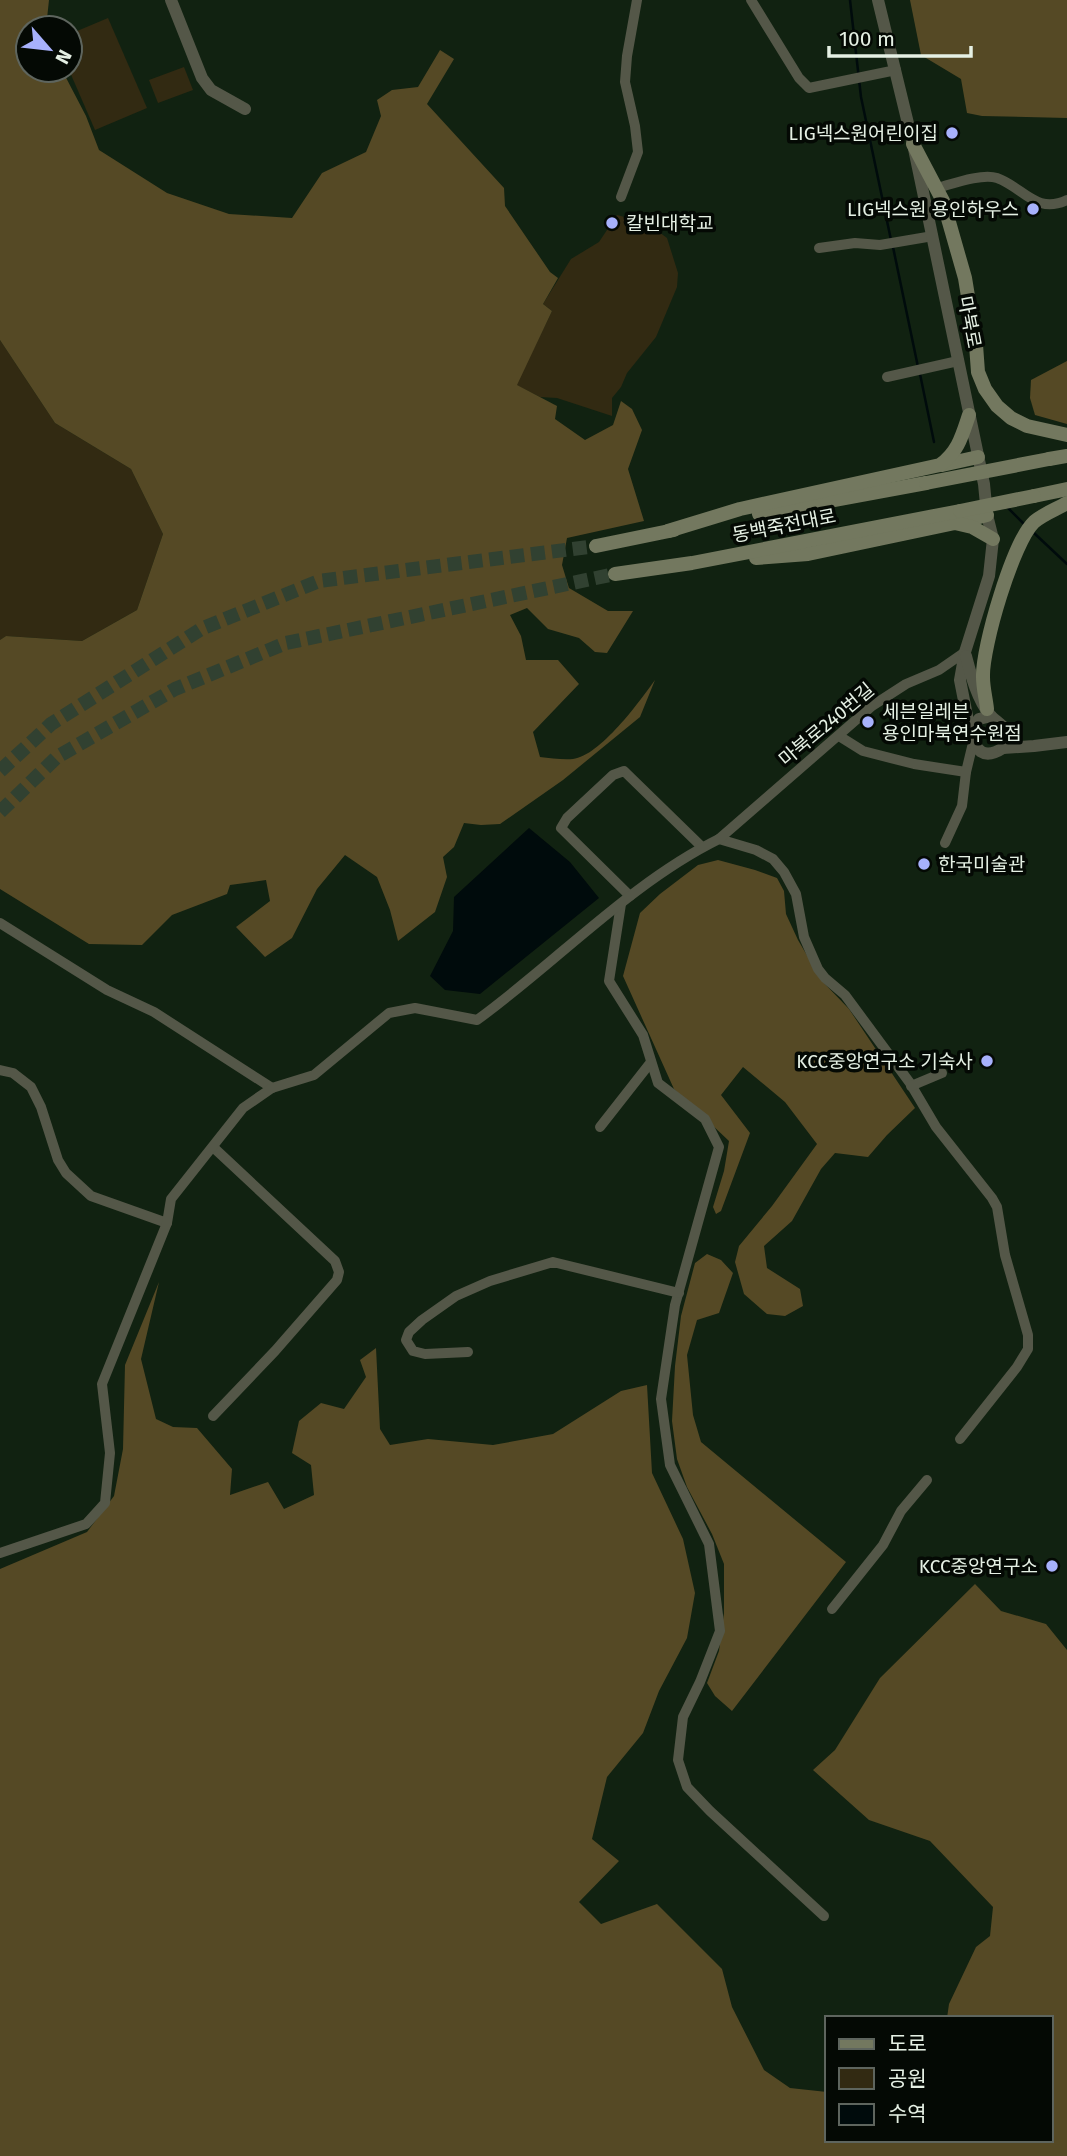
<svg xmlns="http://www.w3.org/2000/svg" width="1067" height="2156" viewBox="0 0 1067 2156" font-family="'Fira Sans','Noto Sans KR',sans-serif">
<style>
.green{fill:#322a12}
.forest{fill:#554925}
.water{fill:#000b0c}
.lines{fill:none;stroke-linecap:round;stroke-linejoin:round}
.stream{stroke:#000b0c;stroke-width:2.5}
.secondary-tunnel{stroke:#314131;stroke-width:14;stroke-dasharray:14 7;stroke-linecap:butt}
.minor{stroke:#545748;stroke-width:10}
.tertiary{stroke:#545748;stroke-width:12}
.secondary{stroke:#73785f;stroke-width:14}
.secondary-bridge{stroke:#73785f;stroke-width:14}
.poi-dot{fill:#a7b1fc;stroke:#040904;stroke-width:2.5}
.labels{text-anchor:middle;stroke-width:7;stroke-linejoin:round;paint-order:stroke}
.poi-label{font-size:19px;fill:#e5f0e4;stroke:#040904;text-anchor:end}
.street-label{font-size:19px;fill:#e5f0e4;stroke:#040904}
</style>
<rect width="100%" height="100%" fill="#121"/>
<!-- green -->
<g class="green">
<polygon points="108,18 147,108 95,130 69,70 70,34"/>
<polygon points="184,67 193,90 158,103 149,80"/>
<polygon points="617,215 647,223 667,238 678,273 677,287 656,337 627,373 621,387 612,398 612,416 557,398 540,397 516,385 552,311 543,304 571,259 599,242"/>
<polygon points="0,340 55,423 131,469 163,534 137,610 82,641 6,636 0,640"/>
</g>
<!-- forest -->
<g class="forest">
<path d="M0,0H49L46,28H28V70H62L86,116L99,150L167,193L229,214L292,218L322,173L366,152L381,116L377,100L392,90L418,87L440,50L454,59L427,104L504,188L505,206L550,272L558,278L543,304L552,311L517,385L557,406L555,419L585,440L613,425L621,401L632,409L642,430L628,469L644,521L567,538L562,565L569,588L608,611H633L607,653L595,652L579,638L548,629L527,608L510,615L521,636L526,660H558L579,684L533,732L540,757C550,758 563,760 573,759C600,756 640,701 655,680L640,717L563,780L500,824L481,825L464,823L454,847L443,857L447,877L435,912L398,941L390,910L377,877L345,855L317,889L292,938L265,957L236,927L270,901L266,880L230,885L227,894L172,915L142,945L89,944L0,889V640L6,636L82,641L137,610L163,534L131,469L55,423L0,340Z"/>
<polygon points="910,0 1067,0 1067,118 982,116 967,113 961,79 921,55"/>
<polygon points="1067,361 1067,424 1035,415 1030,398 1031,380"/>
<polygon points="718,860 755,870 777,878 784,891 786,914 798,940 822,981 849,1009 915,1108 887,1135 868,1157 835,1153 821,1169 792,1221 764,1246 767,1268 800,1289 803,1306 785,1316 767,1314 744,1294 735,1262 739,1246 772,1206 817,1144 785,1102 743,1067 721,1095 750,1133 721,1211 716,1214 713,1207 724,1171 729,1141 674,1089 623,976 640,913 660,894 698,865"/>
<polygon points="707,1254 721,1260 733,1273 719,1313 697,1320 687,1355 693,1415 701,1442 846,1562 732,1711 715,1696 707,1683 719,1651 724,1613 724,1564 712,1534 687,1487 677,1459 672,1421 675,1366 681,1316 695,1263"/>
<polygon points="159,1282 141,1359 156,1419 173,1427 197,1428 232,1469 230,1495 268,1482 284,1509 314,1495 311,1465 292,1453 299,1421 321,1403 344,1409 366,1377 360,1360 376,1348 380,1429 390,1445 428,1439 493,1445 553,1434 621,1391 647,1385 652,1473 683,1539 695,1593 687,1638 659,1691 643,1733 607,1777 592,1839 619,1861 579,1902 601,1924 657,1904 722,1969 732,2007 764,2070 790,2088 827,2092 827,2140 1051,2140 1051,2018 947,2018 949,2004 976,1947 990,1936 993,1907 930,1841 869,1820 813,1770 835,1750 880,1678 975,1584 1001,1611 1046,1624 1067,1650 1067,2156 0,2156 0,1569 87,1532 114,1496 123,1449 125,1365"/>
</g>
<!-- water -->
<polygon class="water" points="529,828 570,862 599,898 480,994 445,990 430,976 453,931 454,897"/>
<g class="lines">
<!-- stream -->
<g class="stream">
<polyline points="850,0 861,97 891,240"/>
<polyline points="893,247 918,367"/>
<polyline points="920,374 934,442"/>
<polyline points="1006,506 1026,526"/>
<polyline points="1034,533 1067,564"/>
</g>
<!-- secondary-tunnel -->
<g class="secondary-tunnel">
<polyline points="0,771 51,724 203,628 319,581 596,546"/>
<polyline points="0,812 57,757 175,689 286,643 615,574"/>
</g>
<!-- minor -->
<g class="minor">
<polyline points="751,0 799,78 809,88 896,70"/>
<path d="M937,188C952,184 982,173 997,178C1023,187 1036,215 1067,200"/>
<polyline points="621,197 638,152 635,126 625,82 627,56 637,0"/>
<polyline points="819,248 855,243 880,245 933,236"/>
<polyline points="887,377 958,361"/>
<polyline points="839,736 863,751 914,764 966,772"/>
<polyline points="719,839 756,850 773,859 784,872 796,894 804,937 818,969 825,978 845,995 910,1083 936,1127 992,1198 997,1207 1005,1255 1028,1335 1028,1349 1017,1367 960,1439"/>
<polyline points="945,843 962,806 966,772 973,743"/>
<polyline points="630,896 561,828 567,818 613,775 624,771 702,847"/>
<polyline points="621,904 609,981 643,1035 658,1083 705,1119 719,1147 675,1305 661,1399 670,1465 709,1544 720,1631 700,1682 683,1717 678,1760 687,1787 710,1811 824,1916"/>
<polyline points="0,923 107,990 154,1012 272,1088"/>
<polyline points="0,1070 13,1073 31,1087 41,1107 58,1160 66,1173 91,1196 167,1223"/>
<polyline points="911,1086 942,1073"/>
<polyline points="600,1127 651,1062"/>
<polyline points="213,1147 335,1261 339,1272 337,1280 275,1351 213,1416"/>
<polyline points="468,1352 425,1354 413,1351 406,1340 409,1332 422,1320 456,1296 490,1281 553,1262 679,1293"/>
<path d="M0,1553L86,1524L105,1503L110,1453L102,1384L167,1223L171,1199L243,1108L272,1088L314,1075L389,1013L415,1008L477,1020C557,962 630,883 719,839L872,706L906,684L939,670L965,652"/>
<polyline points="832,1609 883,1545 901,1511 927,1480"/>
</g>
<!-- tertiary -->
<g class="tertiary">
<polyline points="171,0 202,78 211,90 245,109"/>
<polyline points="878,0 913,144 984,484 987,515 993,539 989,576 965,652 960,680 970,731"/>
<path d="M966,656C971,675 977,699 990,715C995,721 1001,723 1007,731L1003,748C983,761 975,750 970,731L979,719L991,716"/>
<polyline points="1003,748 1034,746 1067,742"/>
</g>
<!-- secondary -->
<g class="secondary">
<polyline points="913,144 943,201 965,278 976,345 978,372 985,389 997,406 1011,418 1027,426 1067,435"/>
<polyline points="1049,459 1067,456"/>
<polyline points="942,465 978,457"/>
<polyline points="1034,496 1067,489"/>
<polyline points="759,514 926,483"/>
<polyline points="960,522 987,515"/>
<path d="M668,531L740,509L940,465C958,452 962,436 969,415"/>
<polyline points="596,546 674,530"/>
<polyline points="756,558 808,554 955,523 972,527 993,539"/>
<polyline points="615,574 692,563 960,511"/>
<path d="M987,709C986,699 983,688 983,677C982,647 1013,542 1034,522C1043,514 1057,509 1067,503"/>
</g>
<!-- secondary-bridge -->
<g class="secondary-bridge">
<polyline points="926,483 1049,459"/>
<polyline points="960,511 1034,496"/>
</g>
</g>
<!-- markers -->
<g class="poi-dot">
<circle cx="952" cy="133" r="7"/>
<circle cx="1033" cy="209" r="7"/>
<circle cx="612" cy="223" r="7"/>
<circle cx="868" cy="722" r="7"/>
<circle cx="924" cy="864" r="7"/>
<circle cx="987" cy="1061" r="7"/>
<circle cx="1052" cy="1566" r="7"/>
</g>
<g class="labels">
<!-- poi labels -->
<g class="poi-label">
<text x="938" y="140">LIG넥스원어린이집</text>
<text x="1019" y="216">LIG넥스원 용인하우스</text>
<text x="626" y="230" text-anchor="start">칼빈대학교</text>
<text x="882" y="718" text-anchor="start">세븐일레븐<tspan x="882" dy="22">용인마북연수원점</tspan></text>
<text x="938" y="871" text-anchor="start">한국미술관</text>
<text x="973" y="1068">KCC중앙연구소 기숙사</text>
<text x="1038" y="1573">KCC중앙연구소</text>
</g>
<!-- street labels -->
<g class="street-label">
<text transform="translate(970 322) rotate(79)" y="7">마북로</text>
<text transform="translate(784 525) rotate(-11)" y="7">동백죽전대로</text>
<text transform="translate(826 724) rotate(-40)" y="7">마북로240번길</text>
</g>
</g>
<!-- legend -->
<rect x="825" y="2016" width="228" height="126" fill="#040904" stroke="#5e655e" stroke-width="2"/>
<rect x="839" y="2039" width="35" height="10" fill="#73785f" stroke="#5e655e" stroke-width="2"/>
<text x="888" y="2051" font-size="21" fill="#e5f0e4">도로</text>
<rect x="839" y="2068" width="35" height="21" fill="#322a12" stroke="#5e655e" stroke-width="2"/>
<text x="888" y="2086" font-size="21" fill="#e5f0e4">공원</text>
<rect x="839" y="2104" width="35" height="21" fill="#000b0c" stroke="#5e655e" stroke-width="2"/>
<text x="888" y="2121" font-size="21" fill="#e5f0e4">수역</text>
<!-- north arrow -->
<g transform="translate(49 49) rotate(118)"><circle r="33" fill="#040904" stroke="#5e655e" stroke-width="2"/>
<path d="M0-5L12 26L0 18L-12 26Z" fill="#a7b1fc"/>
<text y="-10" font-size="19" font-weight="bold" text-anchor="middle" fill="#e5f0e4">N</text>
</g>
<!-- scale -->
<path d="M829 46v10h142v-10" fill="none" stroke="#e5f0e4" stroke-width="3.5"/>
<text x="839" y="46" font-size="21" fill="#e5f0e4" stroke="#040904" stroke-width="5" paint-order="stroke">100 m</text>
</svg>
